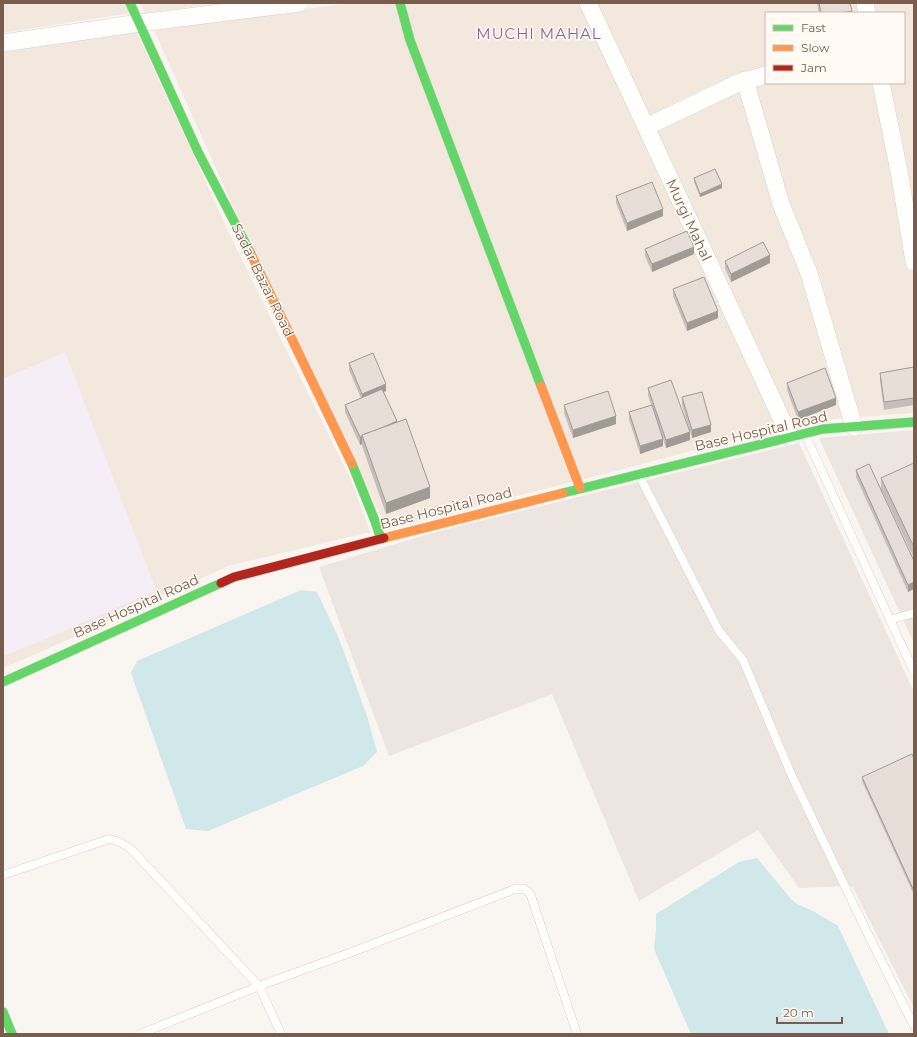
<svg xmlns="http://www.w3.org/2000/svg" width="917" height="1037" viewBox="0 0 917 1037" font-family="Montserrat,sans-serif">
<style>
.residential{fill:#f2e8de;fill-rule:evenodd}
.industrial{fill:#ede5e0}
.education{fill:#f6eef6}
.water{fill:#d0e8ea}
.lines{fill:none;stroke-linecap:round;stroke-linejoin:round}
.lane-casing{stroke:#d7d1cb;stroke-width:9}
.street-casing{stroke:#d7d1cb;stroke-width:18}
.fast-casing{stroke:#d9d2cb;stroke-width:10}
.slow-casing{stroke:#d9d2cb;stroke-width:10}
.jam-casing{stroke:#d9d2cb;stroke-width:10}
.lane{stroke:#fefefd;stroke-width:8}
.street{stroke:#fefefd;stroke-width:17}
.fast{stroke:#63d668;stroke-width:9}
.slow{stroke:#ff974d;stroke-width:9}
.jam{stroke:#b3261e;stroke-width:9}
.wall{fill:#c6bfb9}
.shaded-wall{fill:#a19b96}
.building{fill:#e6ded7;stroke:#a19b96}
.labels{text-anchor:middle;stroke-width:3;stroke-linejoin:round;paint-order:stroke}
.street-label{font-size:14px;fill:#7a5c4d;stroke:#fffaf3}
.neighbourhood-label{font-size:15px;letter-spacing:1px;fill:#846695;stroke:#fffaf3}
</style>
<rect width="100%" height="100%" fill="#f9f5f0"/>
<!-- residential -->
<g class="residential">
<polygon points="3,3 126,3 131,13 3,33"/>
<polygon points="140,3 221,3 145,13"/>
<path d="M350,3H914V413L805,421L608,473L387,529L236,213L154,30ZM766,13H904V83H766Z"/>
<polygon points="136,31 236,248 351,480 370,532 228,566 45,650 3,668 3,50"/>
</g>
<!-- industrial -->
<g class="industrial">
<polygon points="914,430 914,643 819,438"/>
<polygon points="799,443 914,692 914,1008 852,886 799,888 758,830 639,901 552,694 389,756 319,567 439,531"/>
</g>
<!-- education -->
<polygon class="education" points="65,352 156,590 39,642 3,656 3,379"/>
<!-- water -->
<g class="water">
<polygon points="301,590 317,592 340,641 368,719 377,752 363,766 208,831 186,829 131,673 137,661"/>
<polygon points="757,858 791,899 797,904 813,911 838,926 889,1034 691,1034 654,949 656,930 656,914 739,862"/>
</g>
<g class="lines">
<defs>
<g id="lane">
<polyline points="805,434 914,672"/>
<polyline points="639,475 719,631 743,660 791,774 865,928 914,1026"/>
<polyline points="890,620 914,613"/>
<polyline points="3,875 109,839 120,842 131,849 259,986 281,1034"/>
<polyline points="140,1034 259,986 352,952 515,889 524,889 530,893 577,1034"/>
</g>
<g id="street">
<polyline points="588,3 646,127 790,437"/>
<polyline points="865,3 867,13"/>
<polyline points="3,43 140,23 300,3"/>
<polyline points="745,80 781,204 809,273 854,427"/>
<polyline points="881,83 899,171 914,262"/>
<polyline points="646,127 738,83 766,75"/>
</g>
<g id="fast">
<polyline points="130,3 198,152 250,252"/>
<polyline points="400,3 410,40 541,386"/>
<polyline points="352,464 375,521 381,539"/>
<polyline points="563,493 823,429 914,422"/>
<polyline points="3,682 221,583"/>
<polyline points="3,1012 12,1034"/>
</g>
<g id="slow">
<polyline points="250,252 352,464"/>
<polyline points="541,386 580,488"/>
<polyline points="384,538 563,493"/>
</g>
<polyline id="jam" points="221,583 234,577 384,538"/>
</defs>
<!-- lane casing -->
<use href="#lane" class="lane-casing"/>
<!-- street casing -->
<use href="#street" class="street-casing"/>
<!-- fast casing -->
<use href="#fast" class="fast-casing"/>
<!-- slow casing -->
<use href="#slow" class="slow-casing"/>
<!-- jam casing -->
<use href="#jam" class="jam-casing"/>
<!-- lane -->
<use href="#lane" class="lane"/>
<!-- street -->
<use href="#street" class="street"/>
<!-- fast -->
<use href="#fast" class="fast"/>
<!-- slow -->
<use href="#slow" class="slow"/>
<!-- jam -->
<use href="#jam" class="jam"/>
</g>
<!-- wall -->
<g class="wall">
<polygon points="817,3 850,3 852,13 819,13"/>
<polygon points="694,178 722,188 700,197 694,182"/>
<polygon points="616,196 663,216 627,231 616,203"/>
<polygon points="645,249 694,254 652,272 645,256"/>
<polygon points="725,261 770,263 731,282 725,269"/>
<polygon points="673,289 718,318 687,331 673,296"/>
<polygon points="349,363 386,391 384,392 397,423 430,498 386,514 362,446 362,444 360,445 345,412 345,405 361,398 349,370"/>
<polygon points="914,367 914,405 884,410 880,380 880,373"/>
<polygon points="787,383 836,405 798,420 787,390"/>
<polygon points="648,388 690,440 666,448 655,416 663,446 640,454 629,419 629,412 651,405 648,395"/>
<polygon points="682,397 711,432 692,438 682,405"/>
<polygon points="564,405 616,424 573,438 564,413"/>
<polygon points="914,463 914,558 881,489 881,478"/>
<polygon points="856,470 914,561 908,592 856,477"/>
<polygon points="914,759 914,895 862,781 862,777"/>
</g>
<!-- shaded-wall -->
<g class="shaded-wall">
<polygon points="852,11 852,13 842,13"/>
<polygon points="722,184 722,188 700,197 700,194"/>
<polygon points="663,209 663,216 627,231 627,223"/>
<polygon points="694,247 694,254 652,272 652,264"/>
<polygon points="770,255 770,263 731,282 731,274"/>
<polygon points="718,311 718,318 687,331 687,323"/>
<polygon points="386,384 386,391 362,401 362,394"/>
<polygon points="836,398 836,405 798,420 798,412"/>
<polygon points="616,416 616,424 573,438 573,430"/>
<polygon points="397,421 397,428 363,437"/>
<polygon points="711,425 711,432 692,438 692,430"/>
<polygon points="690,432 690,440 666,448 666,440"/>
<polygon points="360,437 362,437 362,444 360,445"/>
<polygon points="663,439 663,446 640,454 640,446"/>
<polygon points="430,487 430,498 386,514 386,503"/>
<polygon points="914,582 914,589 908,592 908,585"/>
</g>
<!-- building -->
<g class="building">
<polygon points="819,3 850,3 852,11 842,13 821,13"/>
<polygon points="715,169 722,184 700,194 694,178"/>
<polygon points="652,182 663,209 627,223 616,196"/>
<polygon points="687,231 694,247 652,264 645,249"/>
<polygon points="763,242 770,255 731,274 725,261"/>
<polygon points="704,277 718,311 687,323 673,289"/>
<polygon points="373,353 386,384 362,394 349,363"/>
<polygon points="914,367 914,398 884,402 880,373"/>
<polygon points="825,368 836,398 798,412 787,383"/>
<polygon points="671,380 690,432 666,440 648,388"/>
<polygon points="382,389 397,421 377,430 362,435 362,437 360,437 345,405"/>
<polygon points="608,391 616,416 573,430 564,405"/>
<polygon points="702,392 711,425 692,430 682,397"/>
<polygon points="652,405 663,439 640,446 629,412"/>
<polygon points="406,419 430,487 386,503 362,435"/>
<polygon points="914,463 914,547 881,478"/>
<polygon points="869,464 914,561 914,582 908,585 856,470"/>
<polygon points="912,754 914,759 914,891 862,777"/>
</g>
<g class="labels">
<!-- street labels -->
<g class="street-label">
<text transform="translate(689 220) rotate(65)" y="5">Murgi Mahal</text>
<text transform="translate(263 280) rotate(64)" y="5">Sadar Bazar Road</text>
<text transform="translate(761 431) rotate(-13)" y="5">Base Hospital Road</text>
<text transform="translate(446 508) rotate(-14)" y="5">Base Hospital Road</text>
<text transform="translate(136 606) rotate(-24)" y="5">Base Hospital Road</text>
</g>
<!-- neighbourhood labels -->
<g class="neighbourhood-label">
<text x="539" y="39">MUCHI MAHAL</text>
</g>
</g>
<!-- border -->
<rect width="917" height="1037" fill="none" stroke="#7a5c4d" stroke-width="8"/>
<!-- legend -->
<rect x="765" y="12" width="140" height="72" fill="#fffaf3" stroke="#cabbb1"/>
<rect x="773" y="25" width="20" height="6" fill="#63d668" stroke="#cabbb1"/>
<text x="801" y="32" font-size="12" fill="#7a5c4d">Fast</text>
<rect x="773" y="45" width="20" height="6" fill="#ff974d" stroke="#cabbb1"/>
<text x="801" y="52" font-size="12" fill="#7a5c4d">Slow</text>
<rect x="773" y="65" width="20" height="6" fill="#b3261e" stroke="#cabbb1"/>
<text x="801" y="72" font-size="12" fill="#7a5c4d">Jam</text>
<!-- scale -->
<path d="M777 1017v6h65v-6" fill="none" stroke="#7a5c4d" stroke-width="2"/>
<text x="783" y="1017" font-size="12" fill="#7a5c4d" stroke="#fffaf3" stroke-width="3" paint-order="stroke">20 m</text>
</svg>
